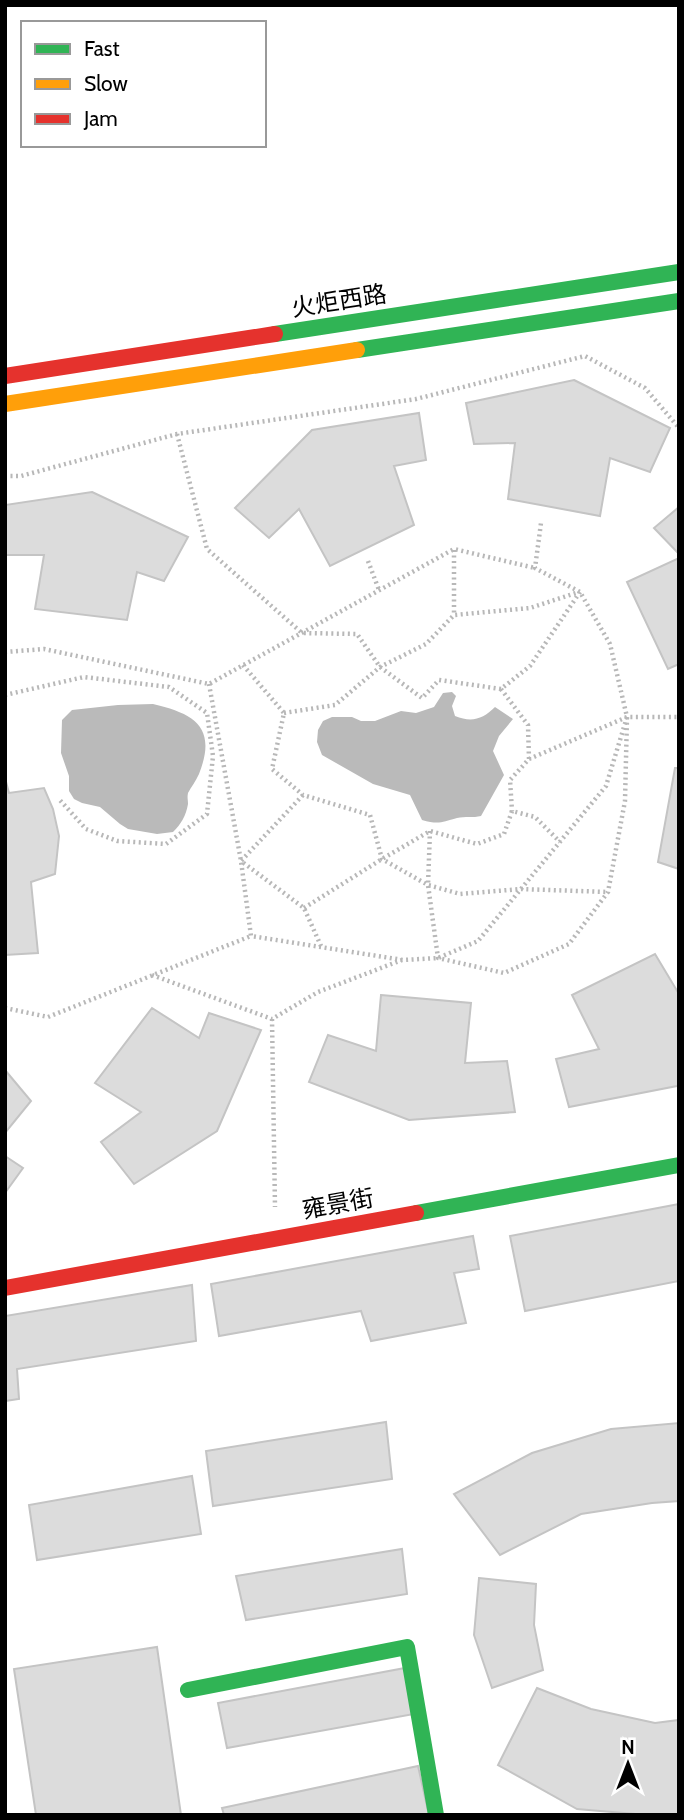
<svg xmlns="http://www.w3.org/2000/svg" width="684" height="1820" viewBox="0 0 684 1820" font-family="Cabin,'Noto Sans SC',sans-serif">
<style>
.water{fill:#bababa}
.building{fill:#dcdcdc;stroke:#c4c4c4;stroke-width:2}
.lines{fill:none;stroke-linecap:round;stroke-linejoin:round}
.path{stroke:#b8b8b8;stroke-width:4.5;stroke-dasharray:2 3.5;stroke-linecap:butt}
.fast{stroke:#30b455;stroke-width:16}
.slow{stroke:#ff9f0a;stroke-width:16}
.jam{stroke:#e5322d;stroke-width:16}
.labels{text-anchor:middle;stroke-width:5;stroke-linejoin:round;paint-order:stroke}
.street-label{font-size:24px;fill:#000;stroke:#fff}
</style>
<rect width="100%" height="100%" fill="#fff"/>
<!-- water -->
<g class="water">
<path d="M452,692L456,696L452,706L455,716C472,723 483,719 495,707L513,719L499,736L493,751L504,775L481,816C473,818 465,816 457,818C442,822 439,825 422,820L410,795L373,784L322,755L317,742L318,730L323,721L332,717H352L361,721H375L401,711L416,713L434,707L443,693Z"/>
<path d="M153,704C196,714 217,728 199,774C196,781 191,787 188,793C187,798 188,799 188,804C186,816 181,824 173,832L157,834L128,829L120,824L100,807L82,803L74,799L69,791V776L61,753L62,720L72,710L118,705Z"/>
</g>
<!-- building -->
<g class="building">
<polygon points="574,380 670,428 650,472 610,458 600,516 508,499 515,443 474,444 466,403"/>
<polygon points="419,413 426,460 394,466 414,525 330,566 299,509 269,538 235,508 312,430"/>
<polygon points="92,492 188,537 164,581 137,572 127,620 35,609 44,555 5,555 5,505"/>
<polygon points="679,507 679,554 654,528"/>
<polygon points="679,558 679,664 668,669 627,582"/>
<polygon points="675,768 679,768 679,869 658,862"/>
<polygon points="5,778 9,793 44,788 53,809 59,836 55,874 31,882 38,953 5,955"/>
<polygon points="655,954 679,994 679,1084 677,1086 569,1107 556,1059 599,1049 572,995"/>
<polygon points="381,995 471,1003 465,1063 507,1061 515,1112 409,1120 309,1082 328,1035 376,1051"/>
<polygon points="152,1008 199,1038 209,1013 261,1030 217,1131 134,1184 101,1142 141,1112 95,1083"/>
<polygon points="5,1070 31,1101 5,1133"/>
<polygon points="5,1156 23,1168 5,1193"/>
<polygon points="679,1204 679,1281 525,1311 510,1236"/>
<polygon points="473,1236 479,1269 454,1273 466,1323 371,1341 361,1311 219,1336 211,1284"/>
<polygon points="192,1285 196,1341 17,1369 19,1399 5,1401 5,1316"/>
<polygon points="386,1422 392,1479 213,1506 206,1451"/>
<polygon points="679,1423 679,1501 652,1503 581,1514 500,1555 454,1494 532,1453 611,1429"/>
<polygon points="192,1476 201,1534 37,1560 29,1505"/>
<polygon points="402,1549 407,1594 246,1620 236,1576"/>
<polygon points="479,1578 536,1584 534,1625 543,1670 492,1688 474,1635"/>
<polygon points="157,1647 181,1815 36,1815 14,1669"/>
<polygon points="405,1668 414,1714 227,1748 218,1703"/>
<polygon points="537,1688 591,1709 655,1723 679,1720 679,1814 647,1815 577,1809 498,1765"/>
<polygon points="418,1766 429,1815 224,1815 222,1808"/>
</g>
<g class="lines">
<!-- path -->
<g class="path">
<polyline points="177,434 207,549 302,633 357,634 380,667 422,698 439,680 501,689 530,666 580,592"/>
<polyline points="5,476 21,476 177,434 416,399 585,356 645,388 679,428"/>
<polyline points="454,550 454,615"/>
<polyline points="368,561 379,590"/>
<polyline points="5,652 44,649 209,684 454,549 535,568"/>
<polyline points="243,665 284,713 272,769 303,795 370,815 382,859 428,885 460,894 521,889 607,892"/>
<polyline points="209,684 241,861 251,936 403,960 438,958 478,941 606,786 627,717"/>
<polyline points="501,689 528,725 529,759 510,780 512,811"/>
<polyline points="5,695 84,677 169,687 207,713 213,756 207,814 166,844 117,841 86,829 59,799"/>
<polyline points="284,713 335,705 380,667 426,644 454,615 530,608 579,592"/>
<polyline points="529,759 627,717 679,717"/>
<polyline points="303,795 241,861 304,908 321,946"/>
<polyline points="430,831 428,885 438,958 504,973 569,944 608,892 625,801 627,717 610,644 580,592 535,568 541,523"/>
<polyline points="304,908 382,859 430,831 477,844 504,834 512,811 535,817 560,842"/>
<polyline points="152,975 272,1019 318,992 402,960"/>
<polyline points="5,1008 48,1017 251,936"/>
<polyline points="272,1019 275,1207"/>
</g>
<!-- fast -->
<g class="fast">
<polyline points="275,334 679,272"/>
<polyline points="357,350 679,301"/>
<polyline points="416,1213 679,1165"/>
<polyline points="188,1690 407,1647 436,1815"/>
</g>
<!-- slow -->
<polyline class="slow" points="5,404 357,350"/>
<!-- jam -->
<g class="jam">
<polyline points="5,376 275,334"/>
<polyline points="5,1288 416,1213"/>
</g>
</g>
<g class="labels">
<!-- street labels -->
<g class="street-label">
<text transform="translate(339 301) rotate(-9)" y="8">火炬西路</text>
<text transform="translate(338 1204) rotate(-10)" y="8">雍景街</text>
</g>
</g>
<!-- border -->
<rect width="684" height="1820" fill="none" stroke="#000000" stroke-width="14"/>
<!-- legend -->
<rect x="21" y="21" width="245" height="126" fill="#ffffff" stroke="#999999" stroke-width="2"/>
<rect x="35" y="44" width="35" height="10" fill="#30b455" stroke="#999999" stroke-width="2"/>
<text x="84" y="56" font-size="21" fill="#000000">Fast</text>
<rect x="35" y="79" width="35" height="10" fill="#ff9f0a" stroke="#999999" stroke-width="2"/>
<text x="84" y="91" font-size="21" fill="#000000">Slow</text>
<rect x="35" y="114" width="35" height="10" fill="#e5322d" stroke="#999999" stroke-width="2"/>
<text x="84" y="126" font-size="21" fill="#000000">Jam</text>
<!-- north arrow -->
<g transform="translate(628 1764)" stroke="#ffffff" stroke-width="5" paint-order="stroke">
<path d="M0-5L12 26L0 18L-12 26Z" fill="#000000"/>
<text y="-10" font-size="19" font-weight="bold" text-anchor="middle" fill="#000000">N</text>
</g>
</svg>
